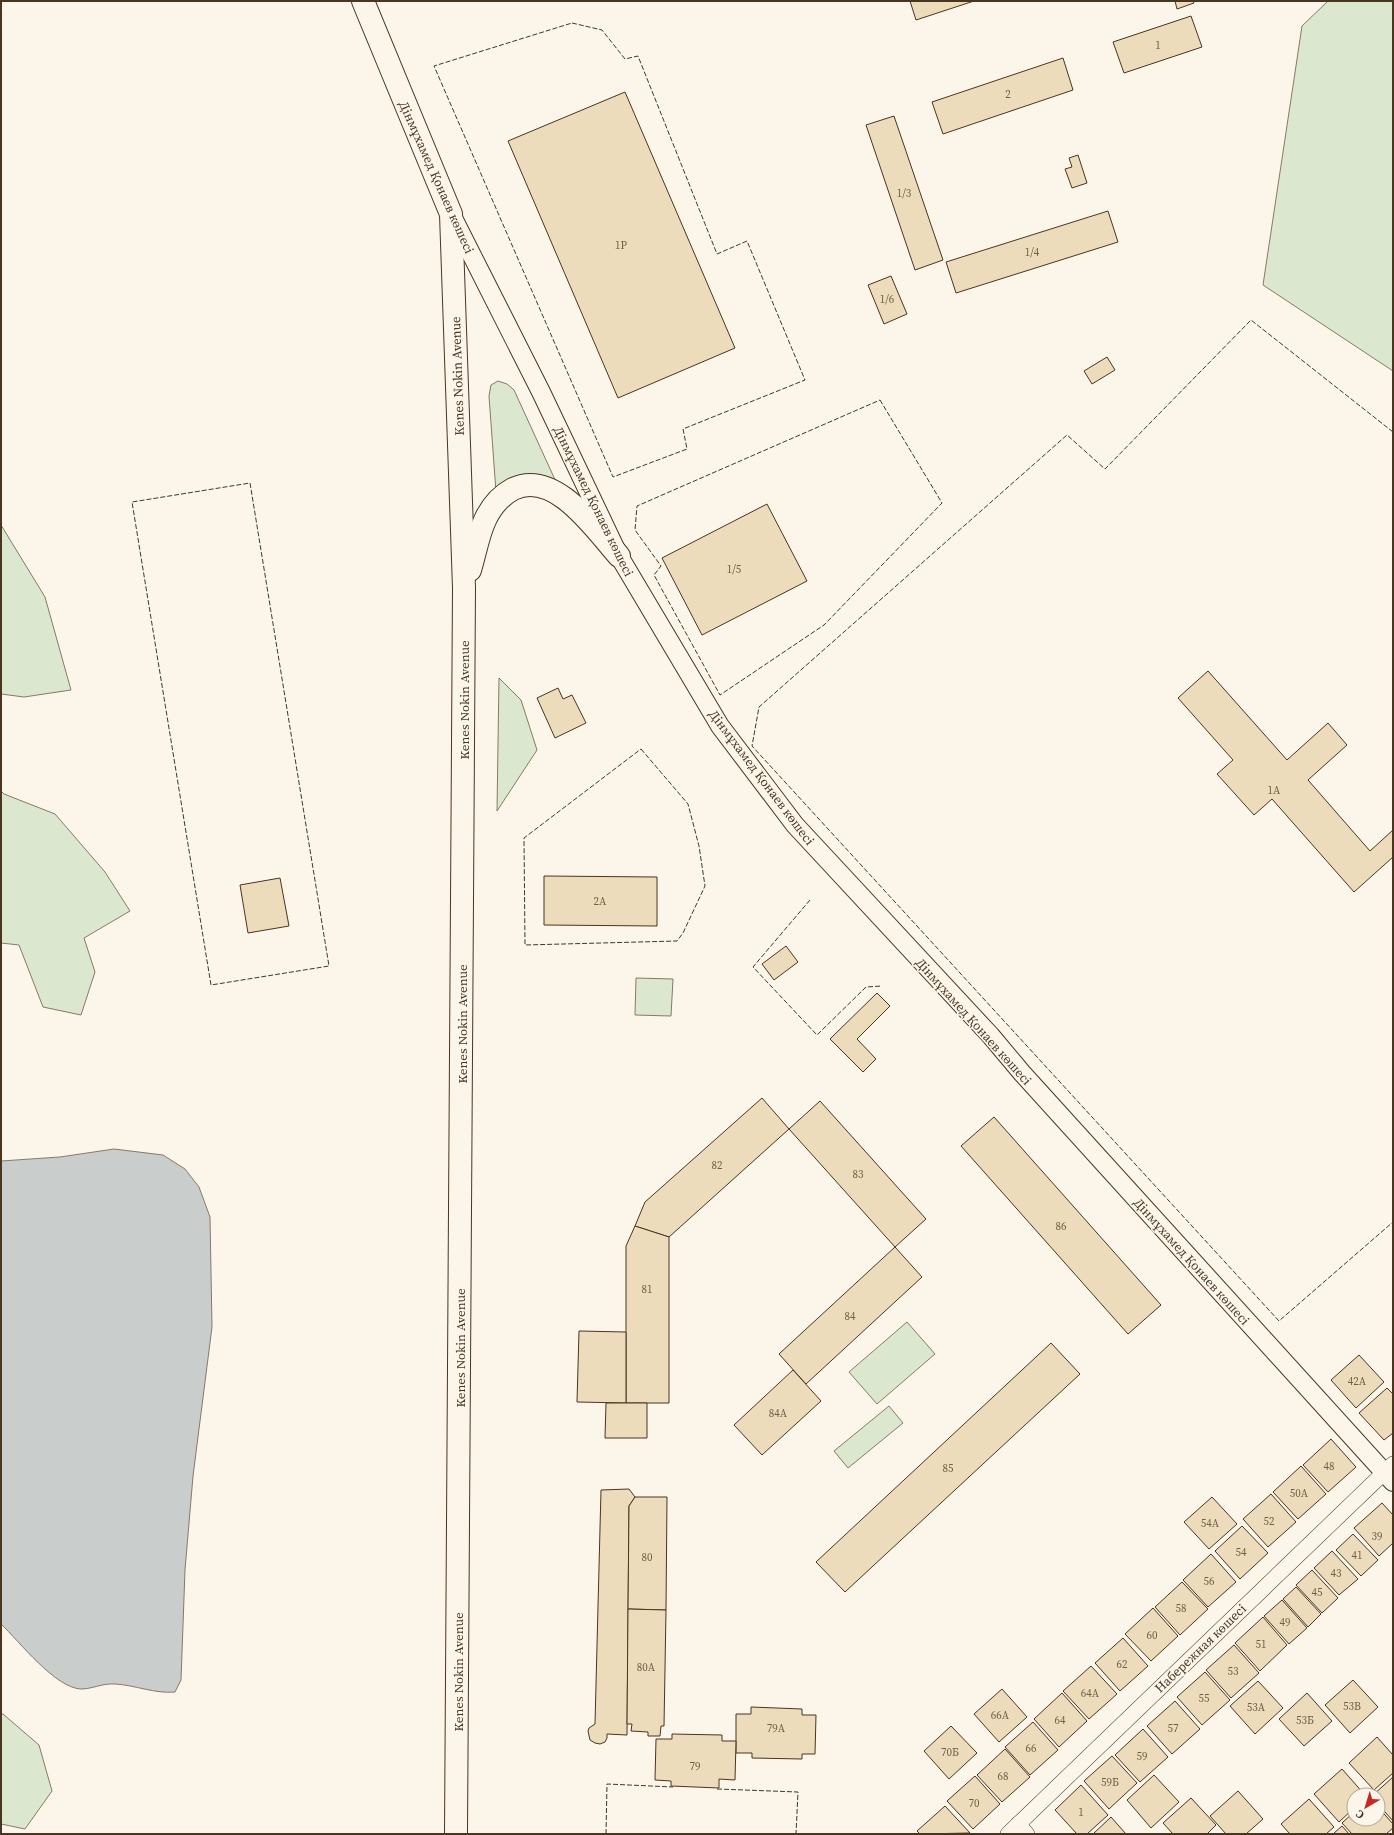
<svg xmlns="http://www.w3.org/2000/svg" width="1394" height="1835" viewBox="0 0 1394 1835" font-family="'Source Serif 4',serif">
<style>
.green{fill:#dce7d0;stroke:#887966}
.water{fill:#c9cecd;stroke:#887966}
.building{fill:#ecdcbc;stroke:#4a3520}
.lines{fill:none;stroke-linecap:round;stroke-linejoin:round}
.minor-casing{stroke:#4a3520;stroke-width:16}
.tertiary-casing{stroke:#4a3520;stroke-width:20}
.trunk-casing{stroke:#4a3520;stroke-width:24}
.minor{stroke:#fbf6e9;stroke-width:15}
.tertiary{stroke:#fbf6e9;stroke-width:18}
.trunk{stroke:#fbf6e9;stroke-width:22}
.fence{stroke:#4a3520;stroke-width:1;stroke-dasharray:5 2;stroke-linecap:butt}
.labels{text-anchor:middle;stroke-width:3;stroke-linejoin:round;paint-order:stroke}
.number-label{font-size:11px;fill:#725f47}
.street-label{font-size:13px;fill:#4a3520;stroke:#fbf6e9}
</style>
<rect width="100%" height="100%" fill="#fbf6e9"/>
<!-- green -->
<g class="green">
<polygon points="1328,1 1393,1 1393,371 1263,285 1302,26"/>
<polygon points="498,381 507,384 514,390 557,484 496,492 489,396 491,385"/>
<polygon points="1,525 45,597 71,690 24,697 1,694"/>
<polygon points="499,678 521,700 537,750 497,811"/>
<polygon points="1,791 4,794 55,814 105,872 130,911 84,938 95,972 81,1015 43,1007 19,945 1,943"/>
<polygon points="636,978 673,979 671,1016 635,1015"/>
<polygon points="907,1322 935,1354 877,1404 849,1372"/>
<polygon points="889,1406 903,1423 848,1468 834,1451"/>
<polygon points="1,1714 3,1714 39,1745 52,1791 25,1829 1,1824"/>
</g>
<!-- water -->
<path class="water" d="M114,1149L163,1155L185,1169L199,1187L210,1217L212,1327L193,1476L185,1570L181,1680L175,1692C155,1694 135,1685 115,1684C103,1683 92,1689 81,1689C55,1688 19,1641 1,1624V1161L60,1157Z"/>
<!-- building -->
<g class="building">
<polygon points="910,1 974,1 916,20"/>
<polygon points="1175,1 1193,1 1194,3 1177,9"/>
<polygon points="1191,16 1202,47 1124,73 1113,42"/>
<polygon points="1063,58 1073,90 943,134 932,102"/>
<polygon points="625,92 735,348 618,398 508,141"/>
<polygon points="894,116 943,260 915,270 866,125"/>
<polygon points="1078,155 1087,183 1072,188 1065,169 1072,167 1069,158"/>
<polygon points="1108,211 1118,242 956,293 946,262"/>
<polygon points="891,276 907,314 884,324 868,285"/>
<polygon points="1107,357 1115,370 1092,384 1084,371"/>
<polygon points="767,504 807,581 702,635 662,558"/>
<polygon points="1208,671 1287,760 1328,723 1347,745 1308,780 1370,851 1393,830 1393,857 1354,892 1272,799 1254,815 1217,774 1233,760 1178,698"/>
<polygon points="558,688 563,699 572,695 586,723 555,738 537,698"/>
<polygon points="544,876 657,877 657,926 544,925"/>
<polygon points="280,878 289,926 248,933 240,885"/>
<polygon points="786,946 798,962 774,980 762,964"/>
<polygon points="877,993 890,1006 857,1039 876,1059 863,1072 830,1039"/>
<polygon points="762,1098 789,1129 669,1237 635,1226 645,1202"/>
<polygon points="820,1101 926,1219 895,1247 789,1129"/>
<polygon points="994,1117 1161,1305 1128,1334 961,1146"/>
<polygon points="635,1226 669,1237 669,1403 626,1403 626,1246"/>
<polygon points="895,1247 922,1277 806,1384 779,1354"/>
<polygon points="579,1331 626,1332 626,1403 577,1402"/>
<polygon points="1051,1343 1080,1374 845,1592 816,1562"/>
<polygon points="1359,1355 1384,1382 1356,1408 1331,1380"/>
<polygon points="793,1370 821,1401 762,1455 734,1425"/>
<polygon points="1387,1388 1393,1394 1393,1433 1384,1440 1359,1413"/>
<polygon points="606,1403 647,1403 647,1438 605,1438"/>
<polygon points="1331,1439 1356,1467 1328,1492 1303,1465"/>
<polygon points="1301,1466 1326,1494 1298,1519 1273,1492"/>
<polygon points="629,1489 635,1497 629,1506 627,1735 607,1734 607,1738 605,1742 600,1744 595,1743 590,1740 588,1731 589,1728 595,1724 601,1490"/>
<polygon points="1271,1494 1296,1522 1268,1547 1243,1519"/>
<polygon points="635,1497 667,1497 666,1610 628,1609 629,1506"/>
<polygon points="1212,1497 1237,1524 1209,1549 1184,1522"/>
<polygon points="1382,1503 1393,1515 1393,1543 1379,1556 1354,1528"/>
<polygon points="1242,1526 1268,1553 1240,1579 1215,1551"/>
<polygon points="1353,1534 1378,1560 1361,1576 1336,1550"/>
<polygon points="1332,1551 1358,1579 1339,1595 1314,1568"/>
<polygon points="1211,1554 1236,1582 1208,1607 1183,1580"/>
<polygon points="1312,1570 1338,1598 1322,1613 1296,1585"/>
<polygon points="1182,1582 1208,1609 1180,1635 1155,1607"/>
<polygon points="1296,1587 1321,1614 1308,1627 1283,1599"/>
<polygon points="1282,1600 1307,1628 1289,1644 1264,1616"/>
<polygon points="1153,1608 1178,1636 1151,1661 1125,1634"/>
<polygon points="628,1609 666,1610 664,1726 661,1726 660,1736 648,1736 648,1732 631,1731 632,1724 627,1724"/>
<polygon points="1263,1617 1287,1645 1260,1671 1235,1643"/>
<polygon points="1123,1638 1148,1666 1120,1691 1095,1663"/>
<polygon points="1234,1645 1259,1673 1231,1698 1206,1670"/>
<polygon points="1091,1666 1117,1694 1089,1719 1063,1691"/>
<polygon points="1205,1672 1230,1700 1202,1725 1177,1697"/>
<polygon points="1353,1680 1378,1707 1350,1733 1325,1705"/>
<polygon points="1258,1681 1283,1708 1255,1734 1230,1706"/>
<polygon points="1002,1689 1027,1717 999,1742 974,1714"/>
<polygon points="1062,1693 1087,1721 1059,1747 1034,1719"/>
<polygon points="1307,1693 1332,1721 1304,1746 1279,1719"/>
<polygon points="1175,1701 1200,1729 1172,1754 1147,1726"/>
<polygon points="751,1707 802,1709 802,1715 816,1715 815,1754 802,1754 802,1759 752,1758 752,1753 736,1753 736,1714 751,1714"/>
<polygon points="1033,1722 1058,1750 1030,1775 1005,1747"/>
<polygon points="951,1726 977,1753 949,1779 924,1751"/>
<polygon points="1143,1729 1168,1757 1140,1782 1115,1755"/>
<polygon points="672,1734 722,1735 722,1741 736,1741 735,1780 719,1779 719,1788 671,1786 671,1781 655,1780 656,1739 672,1739"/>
<polygon points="1377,1737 1393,1755 1393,1773 1374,1790 1349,1763"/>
<polygon points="1005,1749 1030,1777 1002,1802 977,1775"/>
<polygon points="1112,1756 1137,1783 1109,1809 1084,1781"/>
<polygon points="1342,1769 1365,1795 1354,1795 1354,1808 1339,1822 1314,1794"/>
<polygon points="1154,1775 1179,1802 1151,1828 1127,1800"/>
<polygon points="975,1776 1000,1804 973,1829 947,1801"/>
<polygon points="1393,1777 1393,1821 1378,1804 1378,1795 1373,1795"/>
<polygon points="1081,1785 1108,1815 1087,1834 1077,1834 1055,1810"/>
<polygon points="1238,1791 1263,1819 1246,1834 1226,1834 1210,1816"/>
<polygon points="1191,1798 1216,1825 1207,1834 1173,1834 1163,1823"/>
<polygon points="1309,1799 1334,1827 1326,1834 1290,1834 1281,1824"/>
<polygon points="945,1806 970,1833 920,1834 917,1831"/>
<polygon points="1378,1807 1393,1824 1393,1828 1386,1834 1352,1834 1342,1823 1354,1812 1354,1819 1378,1819"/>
<polygon points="1111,1817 1126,1834 1093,1834"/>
<polygon points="1342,1826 1349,1834 1333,1834"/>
</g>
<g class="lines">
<defs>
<g id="minor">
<polyline points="1018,1824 1027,1834"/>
<polyline points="1008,1834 1393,1464"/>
</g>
<polyline id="tertiary" points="452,216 541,392 619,556 720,726 795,825 991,1036 1022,1073 1393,1482"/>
<g id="trunk">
<polyline points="363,1 451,214 464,588 456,1834"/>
<path d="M470,570C475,554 478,535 485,520C491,507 500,496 513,489C555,469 595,529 619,556"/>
</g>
</defs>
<!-- minor casing -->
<use href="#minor" class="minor-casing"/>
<!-- tertiary casing -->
<use href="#tertiary" class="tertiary-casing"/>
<!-- trunk casing -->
<use href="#trunk" class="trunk-casing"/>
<!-- minor -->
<use href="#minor" class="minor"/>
<!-- tertiary -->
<use href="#tertiary" class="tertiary"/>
<!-- trunk -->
<use href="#trunk" class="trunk"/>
<!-- fence -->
<g class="fence">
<polygon points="572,23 602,30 625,59 638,56 717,254 747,241 805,380 683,429 687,449 613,477 434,66"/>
<polygon points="880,400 942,503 824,625 720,695 654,575 661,566 635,530 637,506"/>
<polyline points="1393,432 1251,320 1105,469 1067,435 759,707 752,746 1279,1321 1393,1222"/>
<polygon points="250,483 329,966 211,985 132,502"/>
<polygon points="641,749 688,804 699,846 705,886 683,933 677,941 525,945 524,838"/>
<polyline points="810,900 753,967 817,1035 866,987 882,986"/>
<polyline points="717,1789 798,1792 796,1834"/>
<polyline points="606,1834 607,1784 673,1787"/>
</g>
</g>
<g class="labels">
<!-- number labels -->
<g class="number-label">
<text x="1158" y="49">1</text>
<text x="1008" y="98">2</text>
<text x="904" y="197">1/3</text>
<text x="621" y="249">1Р</text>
<text x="1032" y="256">1/4</text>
<text x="887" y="303">1/6</text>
<text x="734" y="573">1/5</text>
<text x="1274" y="794">1А</text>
<text x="600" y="905">2А</text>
<text x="717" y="1169">82</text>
<text x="858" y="1178">83</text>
<text x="1061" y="1230">86</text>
<text x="647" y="1293">81</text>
<text x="850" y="1320">84</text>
<text x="1357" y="1385">42А</text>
<text x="778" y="1417">84А</text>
<text x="1329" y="1470">48</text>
<text x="948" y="1472">85</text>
<text x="1299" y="1497">50А</text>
<text x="1269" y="1525">52</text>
<text x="1210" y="1527">54А</text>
<text x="1377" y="1540">39</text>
<text x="1241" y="1556">54</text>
<text x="1357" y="1559">41</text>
<text x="647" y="1561">80</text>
<text x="1336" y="1577">43</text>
<text x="1209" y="1585">56</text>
<text x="1317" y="1596">45</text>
<text x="1181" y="1612">58</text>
<text x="1285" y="1626">49</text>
<text x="1152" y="1639">60</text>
<text x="1261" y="1648">51</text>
<text x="1122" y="1668">62</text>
<text x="646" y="1671">80А</text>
<text x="1233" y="1675">53</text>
<text x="1090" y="1697">64А</text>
<text x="1204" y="1702">55</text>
<text x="1352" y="1710">53В</text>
<text x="1256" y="1711">53А</text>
<text x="1000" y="1719">66А</text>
<text x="1060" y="1724">64</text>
<text x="1305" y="1724">53Б</text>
<text x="776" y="1732">79А</text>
<text x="1173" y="1732">57</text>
<text x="1031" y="1752">66</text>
<text x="950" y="1756">70Б</text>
<text x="1142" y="1760">59</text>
<text x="695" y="1770">79</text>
<text x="1003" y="1780">68</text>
<text x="1110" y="1786">59Б</text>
<text x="974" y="1807">70</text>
<text x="1081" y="1816">1</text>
</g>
<!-- street labels -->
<g class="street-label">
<text transform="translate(437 177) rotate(66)" y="5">Дінмұхамед Қонаев көшесі</text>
<text transform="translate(457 376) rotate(-92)" y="5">Kenes Nokin Avenue</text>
<text transform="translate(594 501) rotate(64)" y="5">Дінмұхамед Қонаев көшесі</text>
<text transform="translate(464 700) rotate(-90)" y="5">Kenes Nokin Avenue</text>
<text transform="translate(762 777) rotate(53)" y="5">Дінмұхамед Қонаев көшесі</text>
<text transform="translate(974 1021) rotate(48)" y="5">Дінмұхамед Қонаев көшесі</text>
<text transform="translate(462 1024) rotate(-90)" y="5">Kenes Nokin Avenue</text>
<text transform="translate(1192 1261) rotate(48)" y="5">Дінмұхамед Қонаев көшесі</text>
<text transform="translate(460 1348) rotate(-90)" y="5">Kenes Nokin Avenue</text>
<text transform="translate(1200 1648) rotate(-44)" y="5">Набережная көшесі</text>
<text transform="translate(458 1672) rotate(-90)" y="5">Kenes Nokin Avenue</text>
</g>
</g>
<!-- border -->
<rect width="1394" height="1835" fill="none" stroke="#4a3520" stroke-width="4"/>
<!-- north arrow -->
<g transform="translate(1366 1807) rotate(218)"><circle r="19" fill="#fbf6e9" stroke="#b4a999"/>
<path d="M0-3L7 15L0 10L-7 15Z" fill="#c62828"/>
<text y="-6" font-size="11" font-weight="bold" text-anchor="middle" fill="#4a3520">С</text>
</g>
</svg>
